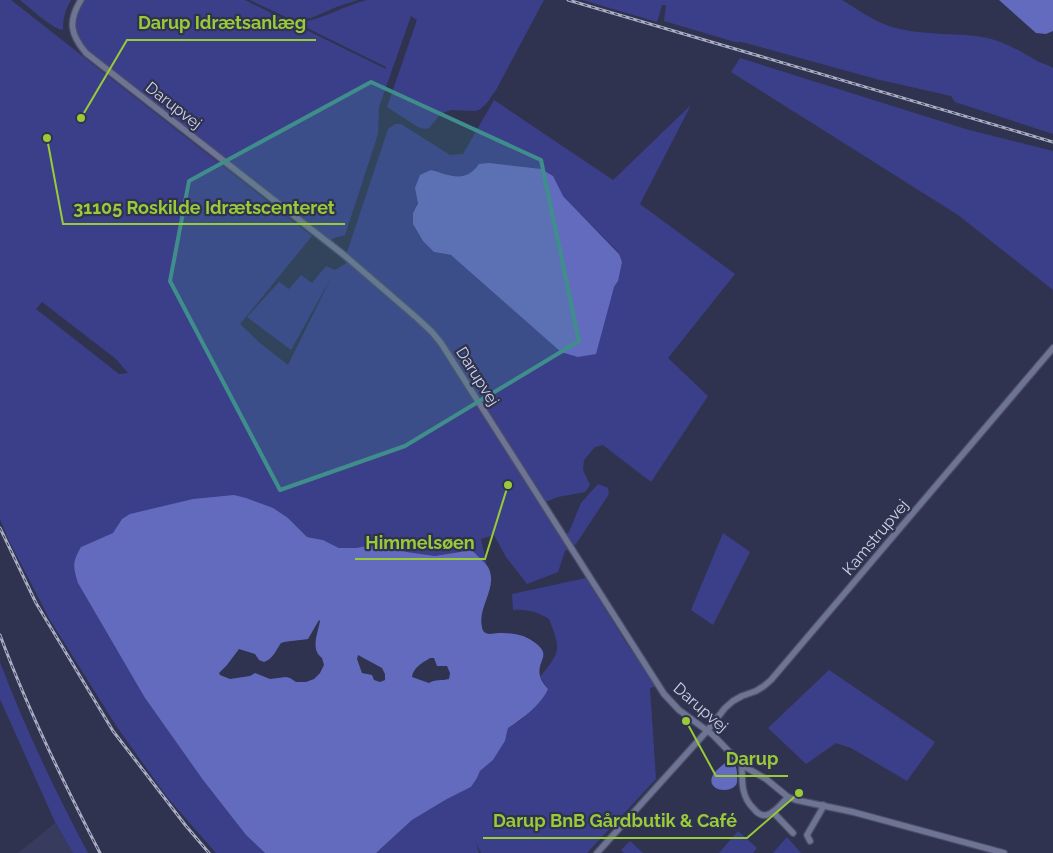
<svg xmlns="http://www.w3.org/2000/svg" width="1053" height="853" viewBox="0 0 1053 853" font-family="Raleway,sans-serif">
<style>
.built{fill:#373c5e}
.green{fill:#3b3f89;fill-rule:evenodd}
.water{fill:#626bbe;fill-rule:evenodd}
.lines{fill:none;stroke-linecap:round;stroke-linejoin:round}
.minor-casing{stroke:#4c4f66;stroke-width:8}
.minor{stroke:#6e7493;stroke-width:5.5}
.rail-casing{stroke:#a9adc2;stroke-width:3}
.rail{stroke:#2f334f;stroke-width:1;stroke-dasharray:4;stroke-linecap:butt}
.marked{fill:#3f8e8c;fill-opacity:0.2;stroke:#3f8e8c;stroke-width:4;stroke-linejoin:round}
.labels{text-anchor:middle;stroke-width:4.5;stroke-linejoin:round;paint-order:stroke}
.street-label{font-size:16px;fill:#d0d4e6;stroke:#2f334f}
.leader{fill:none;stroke:#98cb37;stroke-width:2}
.callout-dot{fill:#98cb37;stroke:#2f334f;stroke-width:2}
.callout-label{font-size:18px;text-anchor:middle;font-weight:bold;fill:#98cb37;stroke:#2f334f;stroke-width:4.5;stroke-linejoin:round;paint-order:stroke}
</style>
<rect width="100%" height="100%" fill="#2f334f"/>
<!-- built -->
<polygon class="built" points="55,823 73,853 18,853"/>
<!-- green -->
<g class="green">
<path d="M0,0H11L312,236L240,324L260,343L288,365L332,276L291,350L247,317L279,282L289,289L301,275L312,283L326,266L335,270L348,262L429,332L438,343L561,538L569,532L581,503L598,484L608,488L609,494L576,544L565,551L558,572L527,584L506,557L494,535L481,539L487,567L472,550L435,556L407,552L377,544L356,548H339L323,540L307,537L288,518L122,519L114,533L81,547L145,698L203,780L246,835L265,853H216L167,797L117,727L50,620L8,539L0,519ZM42,302L116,359L128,373L119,374L36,309Z"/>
<path d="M20,0H71C65,10 63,18 63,30C51,28 30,8 20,0Z"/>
<path d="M83,0H245L386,69V67L297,23C322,20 343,6 367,0H544L496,90L486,104L479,110L475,111L451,110L445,112L439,116L429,128L424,129L418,127L387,107L417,20L411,16L379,107L378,134L345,235L334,238L330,241L87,50C70,30 73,22 83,0Z"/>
<polygon points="250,0 358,0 339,6 311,18 292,20"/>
<path d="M583,0H842C857,9 872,20 889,26C917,35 947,33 976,36C1001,39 1018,50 1039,62C1044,64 1049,65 1053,68V134L955,102L951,96L876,79L742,42H735L664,21L666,5H662L657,22Z"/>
<polygon points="740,58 969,130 1053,151 1053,290 958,215 731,72"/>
<path d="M494,100L613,180L691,105L640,204L735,274L668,358L708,396L651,482L603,445L595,447L584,460L583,470L590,485L585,492L558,497L545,502L444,343L435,332L346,255L388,129L395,124H401L450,155L463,154ZM431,170L456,177H466L475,171L563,196L619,253L618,281L614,287L434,252L413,213Z"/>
<polygon points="723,533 750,552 713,625 691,610"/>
<path d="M586,578L625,641L656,686L650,688L656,779L587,853H481L476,842L479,853H376L412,820L447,799L471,787L477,778L480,771L493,760L505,741L508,728L522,719L548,689L540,677C561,651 561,650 549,619C538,612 526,609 513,610L512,594Z"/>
<path d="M0,662C25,728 55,791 88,853H73L55,822L0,699Z"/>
<polygon points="829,670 935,742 907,781 851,748 836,743 806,764 768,728"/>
<polygon points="738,831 757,848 753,853 719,853"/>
<polygon points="787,837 801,853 773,853"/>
<polygon points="630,841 643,853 624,853 621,850"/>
</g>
<!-- water -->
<g class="water">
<polygon points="999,0 1053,0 1053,31 1046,34 1036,33"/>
<path d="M489,163L541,169L553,176L563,196L619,254L622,262L618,281L614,287L596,354L578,357L561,352L451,255L434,252L423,241L413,224V213L418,203L415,188L420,175L431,170C450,175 465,184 479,164Z"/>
<path d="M234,495L246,498L273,508L288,518L307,537L323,540L339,548H356L377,544L407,552L435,556L472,550C477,556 484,561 488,567C499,587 477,607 482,627C482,629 484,633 486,633C489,635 495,633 498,633C509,633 522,634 531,640C555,655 536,659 540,676C541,681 545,685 548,689C541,705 522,719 508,728L505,741L493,760L480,771L477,778L471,787L447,799L412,820L376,853H265L246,835L203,780L145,698L78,583C73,566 72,563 81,547L113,533L122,519L130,514L193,499ZM319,620L320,621C318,633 310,649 322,658L324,665L320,673L314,679L306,682H296L290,678L286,677L270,679L255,673L250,676L230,679L220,675L219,673L227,665L239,649L255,654L259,660L264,662C273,659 276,650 281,643C290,640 298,641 308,639ZM358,655L382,668L385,674V680L380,682L374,680L372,675L362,673L357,659ZM430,658H434L437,666H447L450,673L449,679C442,681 435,679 429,683L412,677C413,668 422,663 430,658Z"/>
<path d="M727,761H732C736,765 737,769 737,775C737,778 738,784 735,786C728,794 705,790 713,775C716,770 723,765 727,761Z"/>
</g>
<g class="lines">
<defs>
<g id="minor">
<path d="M81,0C68,21 70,34 86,53L344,255L417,318L432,332L441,343L664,694L679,710L713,735L742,765L766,779L788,797L796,800L853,812L1004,853"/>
<path d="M742,765C742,781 741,797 754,809C757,813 762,816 767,815C776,812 782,803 788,797"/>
<polyline points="773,812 793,833"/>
<polyline points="810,841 807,835 822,809 823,805"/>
<polyline points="597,853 707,731 725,708 733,701 742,696 756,691 764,686 771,680 1053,348"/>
</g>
</defs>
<!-- minor casing -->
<use href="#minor" class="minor-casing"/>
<!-- minor -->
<use href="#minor" class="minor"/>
<defs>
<g id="rail">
<polyline points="568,0 1053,142"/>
<polyline points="0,528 36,603 113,731 186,826 209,853"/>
<path d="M0,635C28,710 63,782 100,853"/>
</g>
</defs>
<!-- rail casing -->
<use href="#rail" class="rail-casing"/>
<!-- rail -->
<use href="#rail" class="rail"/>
</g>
<!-- marked area -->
<path class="marked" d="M371,82L541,160L579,341L405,446L280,490L170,281L189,181Z"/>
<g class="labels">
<!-- street labels -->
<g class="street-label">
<text transform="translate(174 105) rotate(38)" y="6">Darupvej</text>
<text transform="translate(478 376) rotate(58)" y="6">Darupvej</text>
<text transform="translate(875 537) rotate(-50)" y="6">Kamstrupvej</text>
<text transform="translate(701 707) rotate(41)" y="6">Darupvej</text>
</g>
</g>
<!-- callouts -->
<path class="leader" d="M81 118L127 40H316M47 138L63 224H345M508 485L485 559H355M686 721L716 776H788M799 793L747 838H483"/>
<g class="callout-dot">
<circle cx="81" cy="118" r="5"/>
<circle cx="47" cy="138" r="5"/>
<circle cx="508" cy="485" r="5"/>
<circle cx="686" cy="721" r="5"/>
<circle cx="799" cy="793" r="5"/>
</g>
<g class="callout-label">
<text x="222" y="29">Darup Idrætsanlæg</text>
<text x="204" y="214">31105 Roskilde Idrætscenteret</text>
<text x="420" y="549">Himmelsøen</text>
<text x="752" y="765">Darup</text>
<text x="615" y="827">Darup BnB Gårdbutik &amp; Café</text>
</g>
</svg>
